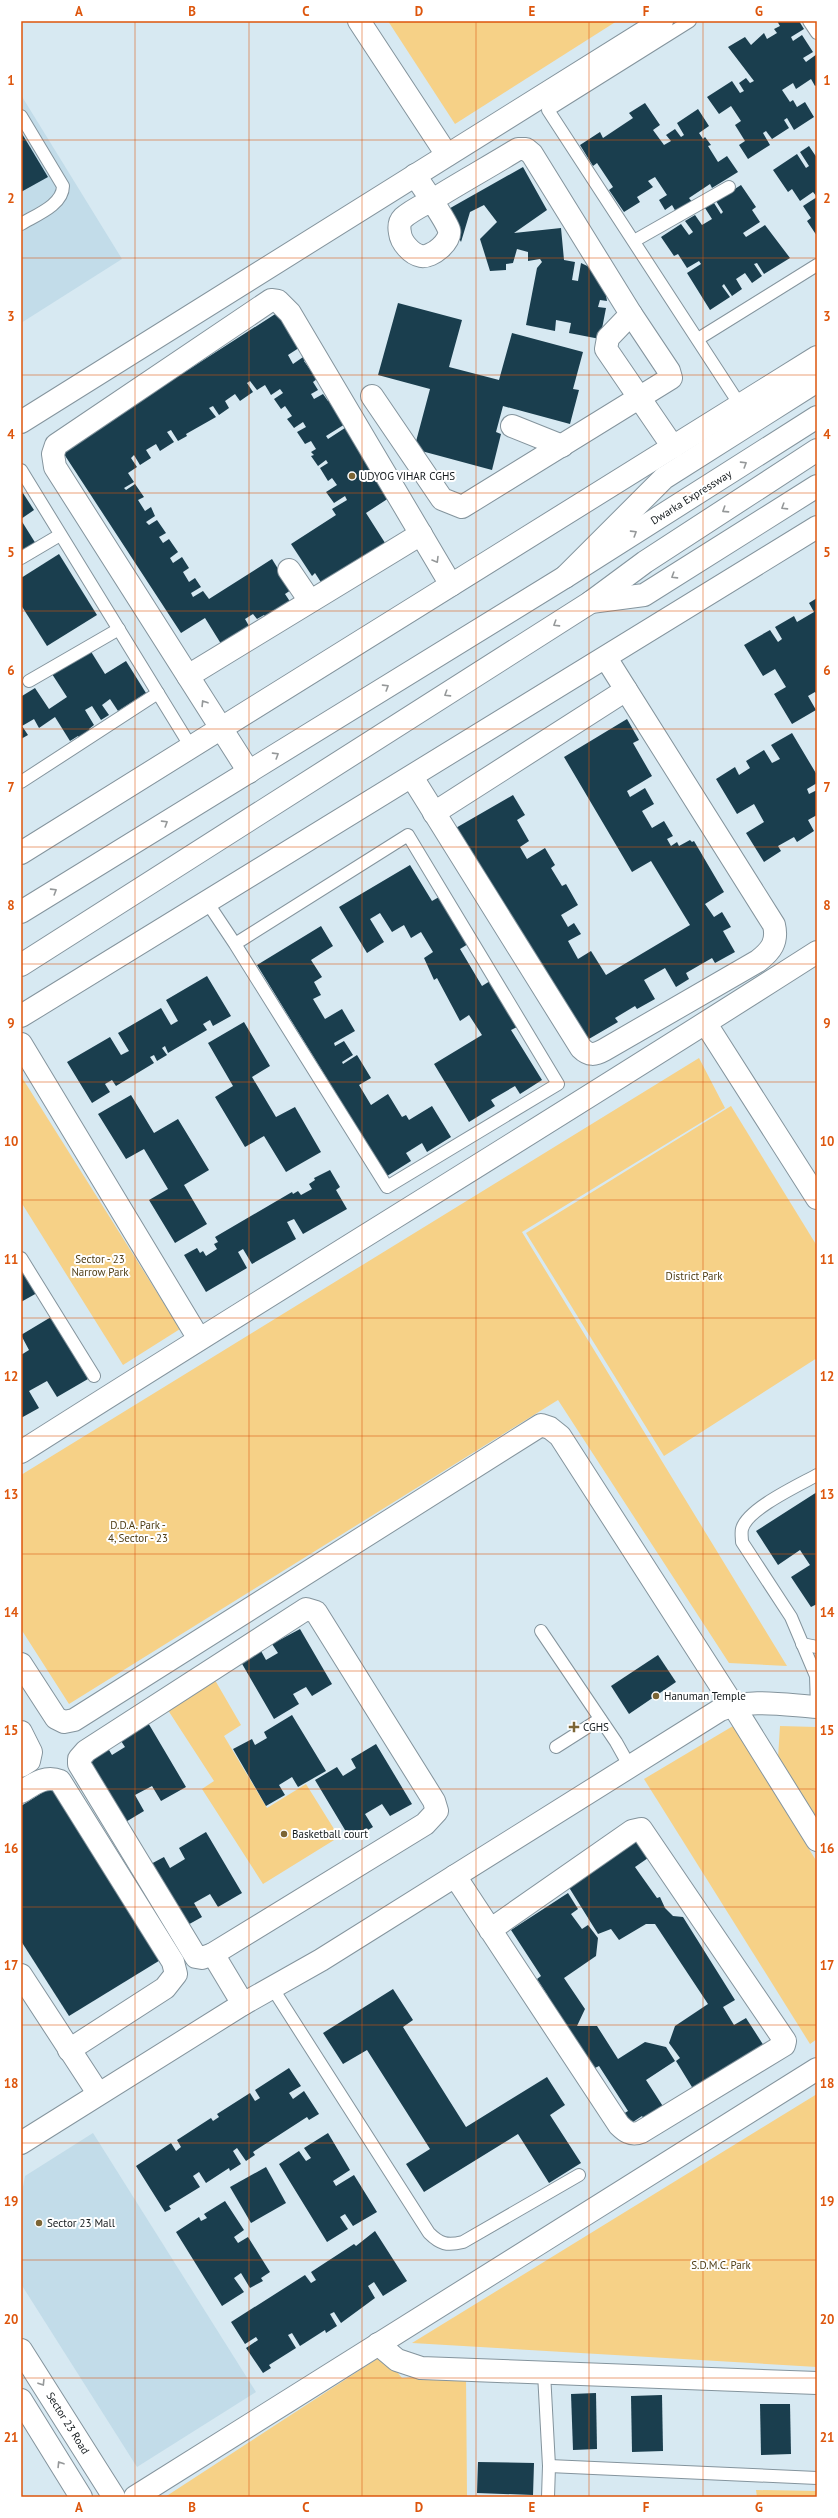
<svg xmlns="http://www.w3.org/2000/svg" width="838" height="2518" viewBox="0 0 838 2518" font-family="'PT Sans',sans-serif">
<style>
.built{fill:#c2dce9}
.green{fill:#f6d187}
.building{fill:#1a3e4e}
.lines{fill:none;stroke-linecap:round;stroke-linejoin:round}
.lane-casing{stroke:#84949d;stroke-width:14}
.street-casing{stroke:#84949d;stroke-width:24}
.secondary-casing{stroke:#84949d;stroke-width:24}
.highway-casing{stroke:#84949d;stroke-width:24}
.lane{stroke:#fff;stroke-width:12}
.street{stroke:#fff;stroke-width:22}
.secondary{stroke:#fff;stroke-width:22}
.highway{stroke:#fff;stroke-width:22}
.oneway{stroke:#959899}
.grid{fill:none;stroke:#dd560d;stroke-width:1;stroke-opacity:0.55}
.poi-dot{fill:#7c6535;stroke:#fff;stroke-width:1.5}
.labels{text-anchor:middle;stroke-width:4;stroke-linejoin:round;paint-order:stroke}
.poi-label{font-size:11px;fill:#141a1d;stroke:#fff;text-anchor:start}
.street-label{font-size:11px;fill:#141a1d;stroke:#fff}
.park-label{font-size:11px;fill:#503e16;stroke:#fff}
.neatline{fill:none;stroke:#dd560d;stroke-width:1.5}
.grid-label{font-size:13px;text-anchor:middle;font-weight:bold;fill:#dd560d}
</style>
<rect width="100%" height="100%" fill="#d7e9f2"/>
<!-- built -->
<g class="built">
<polygon points="21,95 122,259 21,323"/>
<polygon points="93,2133 256,2392 137,2467 21,2284 21,2197 25,2176"/>
</g>
<!-- green -->
<g class="green">
<polygon points="388,21 617,21 455,124"/>
<polygon points="699,1058 725,1108 522,1232 787,1666 729,1663 558,1400 69,1704 21,1629 21,1475"/>
<polygon points="21,1076 180,1329 123,1365 21,1202"/>
<polygon points="731,1106 817,1246 817,1358 664,1456 526,1233"/>
<polygon points="212,1675 241,1725 224,1736 267,1808 306,1784 339,1837 263,1884 202,1789 214,1781 164,1704"/>
<polygon points="733,1726 817,1862 817,2039 810,2044 644,1779"/>
<polygon points="780,1726 817,1727 817,1818 778,1758"/>
<polygon points="817,2094 817,2367 412,2343"/>
<polygon points="383,2355 402,2378 466,2374 467,2497 165,2497"/>
<polygon points="756,2490 817,2491 817,2497 757,2497"/>
</g>
<!-- building -->
<g class="building">
<polygon points="777,21 799,21 804,29 791,37 793,41 802,35 813,52 803,58 806,62 817,54 817,85 815,86 811,79 796,89 793,83 782,90 790,102 793,100 797,107 805,102 814,117 794,130 787,118 784,120 789,128 772,139 766,131 763,133 770,145 748,159 739,145 745,141 735,125 741,121 731,106 719,114 707,97 732,81 740,93 744,91 739,83 746,78 750,83 754,81 728,47 745,37 751,45 764,33 767,39 777,33 774,29 780,26"/>
<polygon points="645,103 660,125 653,130 664,145 671,141 666,135 675,129 681,137 684,135 677,123 698,109 709,126 699,133 703,139 705,137 711,145 708,146 718,162 727,156 738,172 712,188 710,184 689,198 692,202 676,212 672,205 665,210 659,200 667,195 655,177 648,181 653,187 637,197 640,202 624,212 609,190 613,187 597,163 593,166 580,145 600,132 603,138 633,118 629,113"/>
<polygon points="21,132 48,177 21,192"/>
<polygon points="809,146 817,158 817,236 807,221 811,218 803,206 817,197 813,192 800,201 792,189 788,192 773,170 797,154 806,168 809,166 800,152"/>
<polygon points="523,167 547,210 514,233 561,228 564,260 575,262 572,280 578,281 581,263 602,273 607,301 600,300 598,307 606,308 600,339 569,333 571,323 556,320 555,331 526,325 537,268 542,262 540,259 528,261 528,252 517,249 513,263 506,264 506,270 490,271 480,239 497,222 484,205 470,212 461,242 445,211"/>
<polygon points="741,185 756,207 752,210 760,222 743,233 746,237 765,225 790,258 764,274 757,263 754,264 762,276 752,283 745,273 736,279 742,289 732,296 724,284 722,286 730,297 710,310 687,273 701,264 699,261 687,268 678,254 674,256 661,237 681,224 689,235 693,232 685,221 695,215 702,225 712,219 705,208 714,203 721,214 723,212 716,201"/>
<polygon points="398,303 462,320 449,367 499,380 512,333 583,352 573,389 579,390 570,424 503,406 496,432 501,434 492,470 414,449 430,389 378,375"/>
<polygon points="283,309 305,344 288,355 293,364 306,355 309,358 304,361 317,379 313,382 318,390 311,394 314,399 323,394 328,401 334,397 350,421 326,436 328,439 351,424 392,496 366,513 387,546 324,587 315,573 312,576 291,544 336,515 332,509 347,500 345,496 334,503 326,492 337,485 332,478 328,481 320,468 328,463 326,460 318,466 311,456 314,455 311,452 316,449 311,441 305,444 297,432 306,427 303,422 294,428 287,419 292,416 285,406 281,409 274,399 283,393 280,389 271,395 265,385 257,390 250,381 247,383 253,392 240,401 235,394 225,401 229,408 219,415 213,406 209,408 216,417 186,434 187,436 178,441 171,430 167,432 174,442 160,451 156,444 146,450 151,458 140,465 134,455 131,458 137,467 128,473 134,482 124,488 126,490 135,484 144,497 138,500 145,511 151,507 155,516 146,522 149,525 157,520 166,533 159,537 163,543 169,539 178,552 170,558 173,563 182,557 189,568 183,572 189,582 195,578 201,587 191,593 193,597 203,591 209,599 272,559 291,590 285,594 293,606 269,622 264,615 257,619 253,614 245,619 249,626 235,634 237,638 223,647 205,618 181,633 62,451"/>
<polygon points="21,490 34,510 21,519"/>
<polygon points="21,520 36,544 21,554"/>
<polygon points="59,554 97,615 47,646 21,605 21,578"/>
<polygon points="817,598 817,694 815,692 808,696 816,710 792,724 774,694 786,687 775,669 763,676 744,645 770,630 778,642 782,639 775,627 794,616 797,622 814,612 809,603"/>
<polygon points="90,650 105,674 126,661 146,693 118,711 110,699 102,705 109,715 101,720 92,706 85,710 94,725 89,729 91,732 80,739 78,736 70,741 55,717 39,728 34,719 22,726 28,735 21,739 21,694 22,696 35,688 49,709 67,697 52,674"/>
<polygon points="627,719 639,740 633,743 652,776 627,791 630,797 645,788 654,804 642,811 652,828 664,821 673,836 667,839 671,846 677,842 679,846 690,840 692,842 694,841 724,892 705,904 714,917 722,912 731,927 723,931 735,952 715,963 712,958 686,973 689,979 676,987 665,968 644,980 655,999 637,1009 635,1006 615,1018 618,1022 582,1043 454,829 513,795 525,815 517,820 529,841 520,847 527,859 545,848 555,865 551,868 562,886 566,884 578,905 561,915 568,927 574,923 581,934 568,941 578,959 591,951 606,975 690,925 651,861 632,872 564,757"/>
<polygon points="792,733 817,775 817,783 807,789 809,794 817,790 817,815 808,820 814,831 797,842 794,837 778,846 781,851 764,862 746,833 764,822 754,804 737,814 716,779 735,767 739,775 750,768 746,761 764,750 772,763 780,759 771,745"/>
<polygon points="410,865 432,901 439,897 468,944 460,949 482,986 490,981 517,1027 511,1030 542,1080 520,1094 515,1086 491,1100 495,1106 469,1122 434,1064 482,1035 469,1015 460,1021 437,978 434,980 424,958 433,952 421,932 411,938 404,925 392,932 380,913 370,919 384,942 367,953 339,907"/>
<polygon points="321,926 333,946 311,960 322,977 314,982 321,995 313,999 325,1019 342,1009 355,1031 334,1043 335,1046 344,1041 353,1055 342,1062 343,1064 357,1055 371,1078 359,1085 371,1105 388,1094 402,1117 406,1115 409,1120 432,1106 451,1137 427,1152 422,1143 406,1153 411,1161 387,1176 257,965"/>
<polygon points="207,976 231,1016 213,1026 210,1020 203,1024 207,1030 168,1053 165,1046 162,1048 167,1055 157,1061 154,1055 150,1057 154,1063 116,1086 112,1080 105,1084 110,1092 92,1103 67,1062 110,1037 121,1055 129,1051 118,1033 161,1008 171,1025 178,1021 166,1000"/>
<polygon points="244,1022 270,1066 252,1077 276,1117 295,1107 321,1152 286,1172 264,1136 245,1147 215,1097 233,1086 208,1043"/>
<polygon points="131,1095 154,1133 178,1119 209,1170 184,1185 207,1224 175,1243 149,1200 168,1189 144,1149 126,1159 98,1114"/>
<polygon points="330,1170 340,1187 336,1190 347,1209 303,1234 294,1219 287,1222 296,1239 252,1264 243,1249 238,1252 247,1268 206,1292 184,1255 197,1248 200,1253 203,1251 206,1256 217,1249 214,1244 218,1242 215,1237 292,1192 293,1194 298,1191 301,1195 312,1189 309,1184 315,1180 314,1178"/>
<polygon points="21,1266 37,1293 21,1302"/>
<polygon points="51,1317 88,1379 57,1397 47,1381 29,1391 39,1408 21,1418 21,1355 29,1350 21,1335"/>
<polygon points="817,1492 817,1604 811,1607 791,1577 810,1565 800,1550 778,1565 756,1531"/>
<polygon points="300,1629 332,1684 312,1696 306,1687 293,1694 299,1704 274,1719 241,1662 261,1651 266,1660 278,1653 272,1644"/>
<polygon points="658,1655 676,1682 629,1714 611,1686"/>
<polygon points="292,1715 326,1771 298,1787 292,1777 279,1785 285,1795 266,1806 233,1749 252,1739 255,1745 267,1738 264,1732"/>
<polygon points="147,1721 186,1787 161,1801 152,1786 135,1795 144,1811 124,1823 86,1757 106,1745 112,1755 125,1747 119,1738"/>
<polygon points="376,1744 412,1804 390,1816 382,1804 365,1814 373,1827 351,1840 315,1780 337,1767 343,1776 356,1768 351,1759"/>
<polygon points="53,1786 162,1959 69,2016 21,1941 21,1806"/>
<polygon points="206,1832 242,1893 218,1907 210,1894 194,1903 202,1917 184,1927 147,1866 164,1857 170,1868 185,1859 179,1848"/>
<polygon points="635,1838 648,1858 635,1867 657,1898 660,1897 665,1908 673,1916 683,1917 735,2000 723,2007 734,2025 746,2018 766,2049 695,2092 676,2061 680,2058 669,2043 675,2026 708,2004 655,1924 646,1924 619,1940 611,1929 598,1934 565,1881"/>
<polygon points="568,1893 578,1909 571,1914 582,1929 588,1925 598,1938 596,1956 564,1978 585,2009 577,2026 597,2026 618,2059 645,2042 666,2047 675,2061 646,2080 666,2111 647,2123 642,2116 630,2124 623,2114 628,2111 599,2066 593,2069 546,1998 548,1996 537,1979 541,1976 511,1930"/>
<polygon points="393,1989 413,2020 403,2027 466,2127 547,2077 565,2105 550,2115 581,2163 549,2183 518,2134 424,2192 406,2164 430,2149 367,2050 343,2064 323,2033"/>
<polygon points="289,2068 301,2086 289,2093 293,2099 304,2091 319,2114 309,2120 307,2117 253,2152 255,2155 246,2161 237,2148 233,2151 241,2164 230,2171 229,2168 206,2183 199,2172 193,2176 200,2187 169,2206 171,2209 165,2212 136,2166 171,2143 176,2151 181,2147 177,2140 211,2118 213,2121 219,2117 217,2114 250,2093 255,2101 260,2098 255,2090"/>
<polygon points="328,2133 350,2170 333,2181 336,2186 354,2175 377,2212 353,2226 345,2214 340,2217 348,2229 327,2242 279,2164 299,2151 306,2161 311,2158 304,2148"/>
<polygon points="266,2167 286,2203 251,2223 230,2187"/>
<polygon points="225,2201 244,2230 234,2237 238,2243 248,2237 270,2272 261,2278 263,2281 250,2288 241,2273 234,2278 244,2292 222,2306 176,2232 199,2217 201,2221 207,2218 204,2214"/>
<polygon points="375,2231 407,2281 383,2296 374,2282 368,2286 375,2298 341,2323 334,2312 330,2314 337,2326 326,2333 325,2330 300,2346 292,2333 288,2335 296,2348 269,2365 271,2368 263,2373 246,2348 258,2340 256,2337 245,2344 231,2322 305,2275 311,2283 316,2280 311,2272 354,2244 356,2246"/>
<polygon points="596,2393 597,2449 573,2450 571,2394"/>
<polygon points="662,2395 663,2451 632,2452 631,2396"/>
<polygon points="760,2404 790,2404 791,2454 761,2455"/>
<polygon points="478,2462 534,2463 533,2495 477,2493"/>
</g>
<g class="lines">
<defs>
<g id="lane">
<polyline points="690,21 548,110 740,405"/>
<polyline points="809,21 817,33"/>
<path d="M21,116L63,186C63,205 36,215 21,224"/>
<polyline points="634,241 729,187"/>
<polyline points="698,339 817,265"/>
<polyline points="21,470 191,747"/>
<polyline points="21,558 60,535"/>
<polyline points="29,681 119,629"/>
<polyline points="21,782 158,693"/>
<polyline points="207,902 235,944 408,835 558,1084 387,1187 235,944"/>
<polyline points="21,1258 94,1376"/>
<polyline points="541,1631 616,1742 630,1767"/>
<polyline points="802,1644 817,1647"/>
<path d="M817,1707L816,1676L791,1617L742,1542C742,1538 741,1533 742,1529C747,1509 799,1485 817,1475"/>
<polyline points="556,1747 600,1719"/>
<path d="M273,1989L429,2233C440,2244 447,2246 463,2242L579,2175"/>
<polyline points="544,2373 549,2466 548,2497"/>
<polyline points="549,2466 817,2478"/>
</g>
<g id="street">
<polyline points="359,21 447,155"/>
<path d="M415,175C423,188 445,218 449,230C452,241 432,258 421,256C411,254 401,242 400,233C399,228 399,222 403,218C413,209 428,203 439,196C465,180 492,165 518,149H526L532,154L631,314L608,338L606,349L673,447"/>
<polyline points="372,396 442,499 462,507 671,378 669,371 631,314"/>
<polyline points="21,422 662,21"/>
<polyline points="512,426 562,446"/>
<polyline points="289,570 310,601"/>
<polyline points="188,676 421,534"/>
<polyline points="249,772 55,467 53,454 56,445 271,300 278,301 290,313 451,585"/>
<path d="M412,777L581,1048C589,1056 595,1055 604,1050L758,961C771,951 778,942 774,925L606,658"/>
<polyline points="434,813 626,690"/>
<polyline points="706,1024 817,1198"/>
<polyline points="21,1044 199,1339"/>
<path d="M21,1452C285,1284 553,1121 817,952"/>
<polygon points="306,1609 316,1612 434,1801 437,1811 425,1824 213,1954 202,1958 196,1957 79,1764 79,1759 86,1751"/>
<polyline points="21,1664 56,1718 64,1722 74,1720 541,1425 550,1428 560,1436 733,1705 817,1840"/>
<polyline points="21,1732 31,1752 29,1761 21,1766"/>
<path d="M21,1792C34,1784 45,1775 60,1781L173,1962L176,1974L165,1988L69,2050"/>
<path d="M455,1876L619,2125C625,2131 631,2136 641,2132L784,2045L785,2041L641,1829L632,1831L490,1930"/>
<polyline points="213,1954 243,2004"/>
<polyline points="21,1975 98,2093"/>
<path d="M21,2143L243,2004L321,1960L720,1710C749,1698 785,1705 817,1707"/>
<polyline points="378,2344 397,2360 421,2368 817,2383"/>
<polyline points="135,2497 817,2069"/>
</g>
<g id="secondary">
<polyline points="21,853 817,357"/>
<polyline points="21,912 565,577 664,478 817,381"/>
<polyline points="21,965 591,602 644,595 817,486"/>
<polyline points="21,1016 817,527"/>
<polyline points="21,2350 114,2497"/>
<polyline points="21,2400 81,2497"/>
</g>
<g id="highway">
<polyline points="565,577 817,417"/>
<polyline points="591,602 645,562 817,450"/>
</g>
</defs>
<!-- lane casing -->
<use href="#lane" class="lane-casing"/>
<!-- street casing -->
<use href="#street" class="street-casing"/>
<!-- secondary casing -->
<use href="#secondary" class="secondary-casing"/>
<!-- highway casing -->
<use href="#highway" class="highway-casing"/>
<!-- lane -->
<use href="#lane" class="lane"/>
<!-- street -->
<use href="#street" class="street"/>
<!-- secondary -->
<use href="#secondary" class="secondary"/>
<!-- highway -->
<use href="#highway" class="highway"/>
</g>
<!-- one-way arrows -->
<defs><path id="oneway-chevron" d="M-2-3.5L2.5 0L-2 3.5" fill="none" stroke-width="1.6" stroke-linecap="round" stroke-linejoin="round"/></defs>
<g class="oneway">
<use href="#oneway-chevron" transform="translate(744 464) rotate(-32)"/>
<use href="#oneway-chevron" transform="translate(784 507) rotate(148)"/>
<use href="#oneway-chevron" transform="translate(725 510) rotate(147)"/>
<use href="#oneway-chevron" transform="translate(634 533) rotate(-32)"/>
<use href="#oneway-chevron" transform="translate(436 560) rotate(59)"/>
<use href="#oneway-chevron" transform="translate(674 576) rotate(148)"/>
<use href="#oneway-chevron" transform="translate(556 624) rotate(148)"/>
<use href="#oneway-chevron" transform="translate(386 687) rotate(-32)"/>
<use href="#oneway-chevron" transform="translate(447 694) rotate(148)"/>
<use href="#oneway-chevron" transform="translate(204 703) rotate(-122)"/>
<use href="#oneway-chevron" transform="translate(276 755) rotate(-32)"/>
<use href="#oneway-chevron" transform="translate(165 823) rotate(-32)"/>
<use href="#oneway-chevron" transform="translate(54 891) rotate(-32)"/>
<use href="#oneway-chevron" transform="translate(42 2383) rotate(58)"/>
<use href="#oneway-chevron" transform="translate(60 2464) rotate(-122)"/>
</g>
<!-- grid -->
<path class="grid" d="M135,21V2497M249,21V2497M362,21V2497M476,21V2497M589,21V2497M703,21V2497M21,140H817M21,258H817M21,375H817M21,493H817M21,611H817M21,729H817M21,847H817M21,964H817M21,1082H817M21,1200H817M21,1318H817M21,1436H817M21,1554H817M21,1671H817M21,1789H817M21,1907H817M21,2025H817M21,2143H817M21,2260H817M21,2378H817"/>
<!-- markers -->
<g class="poi-dot">
<circle cx="352" cy="476" r="4"/>
<circle cx="656" cy="1696" r="4"/>
<path d="M572 1721h4v4h4v4h-4v4h-4v-4h-4v-4h4z"/>
<circle cx="284" cy="1834" r="4"/>
<circle cx="39" cy="2223" r="4"/>
</g>
<g class="labels">
<!-- poi labels -->
<g class="poi-label">
<text x="360" y="480">UDYOG VIHAR CGHS</text>
<text x="664" y="1700">Hanuman Temple</text>
<text x="583" y="1731">CGHS</text>
<text x="292" y="1838">Basketball court</text>
<text x="47" y="2227">Sector 23 Mall</text>
</g>
<!-- street labels -->
<g class="street-label">
<text transform="translate(691 497) rotate(-32)" y="4">Dwarka Expressway</text>
<text transform="translate(68 2423) rotate(58)" y="4">Sector 23 Road</text>
</g>
<!-- park labels -->
<g class="park-label">
<text x="100" y="1263">Sector - 23<tspan x="100" dy="13">Narrow Park</tspan></text>
<text x="694" y="1280">District Park</text>
<text x="138" y="1529">D.D.A. Park -<tspan x="138" dy="13">4, Sector - 23</tspan></text>
<text x="721" y="2269">S.D.M.C. Park</text>
</g>
</g>
<!-- border -->
<rect width="838" height="2518" fill="none" stroke="#ffffff" stroke-width="44"/>
<rect x="22" y="22" width="794" height="2474" class="neatline"/>
<g class="grid-label">
<text x="79" y="16">A</text>
<text x="192" y="16">B</text>
<text x="306" y="16">C</text>
<text x="419" y="16">D</text>
<text x="532" y="16">E</text>
<text x="646" y="16">F</text>
<text x="759" y="16">G</text>
<text x="11" y="85">1</text>
<text x="827" y="85">1</text>
<text x="11" y="203">2</text>
<text x="827" y="203">2</text>
<text x="11" y="321">3</text>
<text x="827" y="321">3</text>
<text x="11" y="439">4</text>
<text x="827" y="439">4</text>
<text x="11" y="557">5</text>
<text x="827" y="557">5</text>
<text x="11" y="675">6</text>
<text x="827" y="675">6</text>
<text x="11" y="792">7</text>
<text x="827" y="792">7</text>
<text x="11" y="910">8</text>
<text x="827" y="910">8</text>
<text x="11" y="1028">9</text>
<text x="827" y="1028">9</text>
<text x="11" y="1146">10</text>
<text x="827" y="1146">10</text>
<text x="11" y="1264">11</text>
<text x="827" y="1264">11</text>
<text x="11" y="1381">12</text>
<text x="827" y="1381">12</text>
<text x="11" y="1499">13</text>
<text x="827" y="1499">13</text>
<text x="11" y="1617">14</text>
<text x="827" y="1617">14</text>
<text x="11" y="1735">15</text>
<text x="827" y="1735">15</text>
<text x="11" y="1853">16</text>
<text x="827" y="1853">16</text>
<text x="11" y="1970">17</text>
<text x="827" y="1970">17</text>
<text x="11" y="2088">18</text>
<text x="827" y="2088">18</text>
<text x="11" y="2206">19</text>
<text x="827" y="2206">19</text>
<text x="11" y="2324">20</text>
<text x="827" y="2324">20</text>
<text x="11" y="2442">21</text>
<text x="827" y="2442">21</text>
<text x="79" y="2512">A</text>
<text x="192" y="2512">B</text>
<text x="306" y="2512">C</text>
<text x="419" y="2512">D</text>
<text x="532" y="2512">E</text>
<text x="646" y="2512">F</text>
<text x="759" y="2512">G</text>
</g>
</svg>
